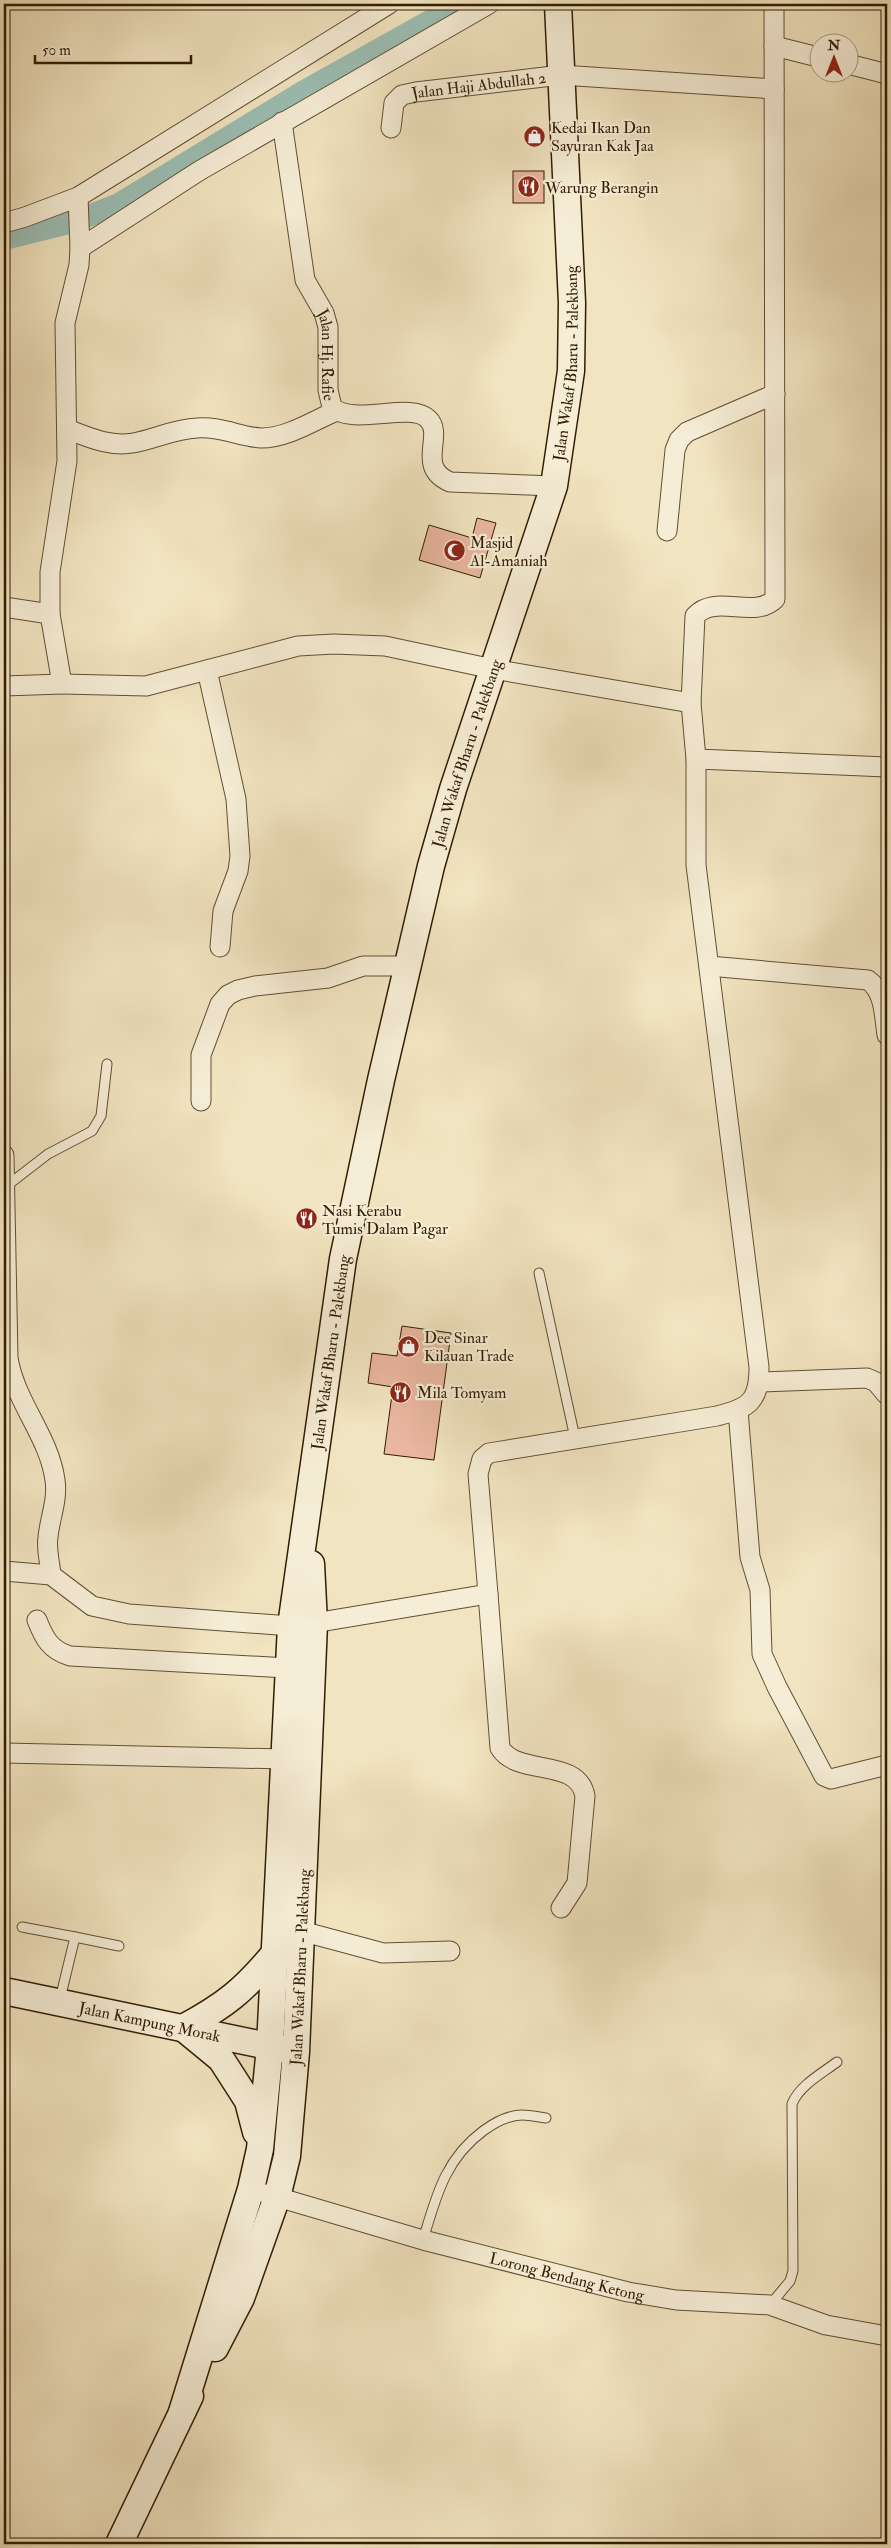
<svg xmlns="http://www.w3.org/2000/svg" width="891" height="2548" viewBox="0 0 891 2548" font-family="'IM FELL Double Pica',serif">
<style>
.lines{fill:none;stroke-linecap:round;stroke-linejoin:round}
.canal{stroke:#9bbeb3;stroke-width:22}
.building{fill:#eab6a0;stroke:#321d03}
.lane-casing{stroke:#624f32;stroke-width:11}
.street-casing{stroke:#624f32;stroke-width:21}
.secondary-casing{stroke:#321d03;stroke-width:29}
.lane{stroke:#f6edd6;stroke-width:9}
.street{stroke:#f6edd6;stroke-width:19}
.secondary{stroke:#f6edd6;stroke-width:26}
.labels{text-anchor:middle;stroke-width:4.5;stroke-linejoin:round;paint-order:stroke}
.street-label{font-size:16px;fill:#321d03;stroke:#f6edd6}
.poi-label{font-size:16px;fill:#321d03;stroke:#f6edd6;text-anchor:start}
</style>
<rect width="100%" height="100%" fill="#f1e4c0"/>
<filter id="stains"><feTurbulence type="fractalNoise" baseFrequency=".004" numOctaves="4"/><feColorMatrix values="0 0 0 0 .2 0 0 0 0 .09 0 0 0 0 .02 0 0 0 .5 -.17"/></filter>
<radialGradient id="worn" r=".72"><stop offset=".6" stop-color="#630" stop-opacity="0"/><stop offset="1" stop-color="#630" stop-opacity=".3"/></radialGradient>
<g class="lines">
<!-- canal -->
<polyline class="canal" points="4,239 73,222 119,204 306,90 460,4"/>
</g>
<!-- building -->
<g class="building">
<rect x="513" y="171" width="31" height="32"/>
<polygon points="477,518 496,523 480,578 419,560 429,525 472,538"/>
<polygon points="402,1326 451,1333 434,1460 384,1454 393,1387 368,1383 372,1353 397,1356"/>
</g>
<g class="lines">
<defs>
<g id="lane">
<polyline points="4,1188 48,1154 92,1131 101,1116 107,1064"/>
<polyline points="539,1273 575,1438"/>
<polyline points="22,1927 75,1937 60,1999"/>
<polyline points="75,1937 119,1946"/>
<path d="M423,2240C436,2197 445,2159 483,2131C494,2123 509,2115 522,2115C530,2115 538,2117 546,2118"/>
<path d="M770,2305L790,2281L793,2271L792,2104C799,2086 821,2074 837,2062"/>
</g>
<g id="street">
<polyline points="774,46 818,57"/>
<polyline points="848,64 887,74"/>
<path id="s1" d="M282,122L305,280L324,313L328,327V390L332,407C353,427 411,401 428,419C445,435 415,467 450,482L554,486"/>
<path id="s2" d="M391,128L394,103L402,95L416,92L561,75L774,89"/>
<polyline points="78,197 80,248"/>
<polyline points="4,223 25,217 78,197 389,4"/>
<path d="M67,429C88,437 109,447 133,443C155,439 174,429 197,428C221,426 240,437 261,438C287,438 313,421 336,411"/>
<polyline points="667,531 675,450 679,440 687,432 775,394"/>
<polyline points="4,607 50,614"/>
<polyline points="207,670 236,799 240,856 238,871 223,911 220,947"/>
<path d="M62,684L146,686L298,646L334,644L385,646L493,669L691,703L696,759V865L759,1367C759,1402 749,1408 717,1416L489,1453L482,1459L478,1474L488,1594L314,1623"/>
<polyline points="4,686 62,684 50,614 50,572 67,461 65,323 79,265 80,248 199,171 489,4"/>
<path d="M691,703L695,616C715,593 754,620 775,599L774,4"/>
<polyline points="696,759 887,767"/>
<path d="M709,966L868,980C885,992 884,1016 887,1035"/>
<polyline points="201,1101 201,1055 220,1004 228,995 238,990 255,986 328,978 363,966 408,966"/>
<path d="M4,1155L8,1358C15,1402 49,1436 55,1480C58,1500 50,1517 48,1537C46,1549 50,1563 51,1575"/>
<polyline points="759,1382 867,1378 876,1382 887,1395"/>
<polyline points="738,1410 750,1557 760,1590 762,1654 777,1687 824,1776 831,1779 887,1765"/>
<polyline points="4,1571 51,1575 92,1606 129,1614 291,1626"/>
<path d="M488,1594L500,1748C518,1777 578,1757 585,1796L577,1883L561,1908"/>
<path d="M37,1620C44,1638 50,1650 70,1656L288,1668"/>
<polyline points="4,1753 285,1759"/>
<polyline points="301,1931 383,1953 450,1951"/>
<path id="s3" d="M267,2194L423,2240L628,2292L676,2300L770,2305L826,2325L887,2336"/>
</g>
<g id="secondary">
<path id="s4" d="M4,1991L287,2050"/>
<path d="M183,2028C226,2005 244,1990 275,1953"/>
<polyline points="187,2031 221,2059 248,2101 256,2132"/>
<path id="s5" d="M215,2348L241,2298L277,2197L287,2156L296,2052L314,1623L311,1564"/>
<path id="s6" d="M182,2412L251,2189L260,2149L270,2047L291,1626L343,1259L381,1080L431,866L453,789L554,486L571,371L572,303L558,4"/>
<polyline points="119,2544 190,2396"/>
</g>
</defs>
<!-- lane casing -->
<use href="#lane" class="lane-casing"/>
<!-- street casing -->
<use href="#street" class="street-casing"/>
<!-- secondary casing -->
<use href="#secondary" class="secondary-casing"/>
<!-- lane -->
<use href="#lane" class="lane"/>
<!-- street -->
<use href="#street" class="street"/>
<!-- secondary -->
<use href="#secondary" class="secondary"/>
</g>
<!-- icons -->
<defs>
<symbol id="shop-disc" viewBox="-11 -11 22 22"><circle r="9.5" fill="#8f2418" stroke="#f6edd6"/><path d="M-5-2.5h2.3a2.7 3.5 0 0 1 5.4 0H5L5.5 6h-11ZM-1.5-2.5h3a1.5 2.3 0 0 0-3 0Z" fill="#fff"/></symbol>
<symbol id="restaurant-disc" viewBox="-11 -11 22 22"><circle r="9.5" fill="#8f2418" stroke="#f6edd6"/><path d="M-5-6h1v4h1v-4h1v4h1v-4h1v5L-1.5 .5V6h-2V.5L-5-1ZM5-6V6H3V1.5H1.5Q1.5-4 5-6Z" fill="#fff"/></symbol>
<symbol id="mosque-disc" viewBox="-11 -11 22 22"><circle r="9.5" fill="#8f2418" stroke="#f6edd6"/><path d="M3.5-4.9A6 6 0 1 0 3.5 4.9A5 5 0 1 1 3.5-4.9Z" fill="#fff"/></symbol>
</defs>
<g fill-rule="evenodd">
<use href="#shop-disc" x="522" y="124" width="25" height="25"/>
<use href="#restaurant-disc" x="516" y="174" width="25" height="25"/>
<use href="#mosque-disc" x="442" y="538" width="25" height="25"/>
<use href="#restaurant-disc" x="294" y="1206" width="25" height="25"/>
<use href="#shop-disc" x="396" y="1334" width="25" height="25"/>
<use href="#restaurant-disc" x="388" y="1380" width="25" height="25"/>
</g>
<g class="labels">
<!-- street labels -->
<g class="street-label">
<text dy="6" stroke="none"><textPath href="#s2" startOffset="114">Jalan Haji Abdullah 2</textPath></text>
<text dy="6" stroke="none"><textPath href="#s1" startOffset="240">Jalan Hj. Rafie</textPath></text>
<text dy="6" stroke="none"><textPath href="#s6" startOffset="2095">Jalan Wakaf Bharu - Palekbang</textPath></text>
<text dy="6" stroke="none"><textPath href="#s6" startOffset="1690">Jalan Wakaf Bharu - Palekbang</textPath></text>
<text dy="6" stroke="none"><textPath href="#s6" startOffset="1075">Jalan Wakaf Bharu - Palekbang</textPath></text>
<text dy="6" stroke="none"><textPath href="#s5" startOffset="395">Jalan Wakaf Bharu - Palekbang</textPath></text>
<text dy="6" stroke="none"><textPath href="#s4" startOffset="149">Jalan Kampung Morak</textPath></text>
<text dy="6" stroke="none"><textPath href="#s3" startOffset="311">Lorong Bendang Ketong</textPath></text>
</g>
<!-- poi labels -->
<g class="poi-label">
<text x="551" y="133">Kedai Ikan Dan<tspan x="551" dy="18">Sayuran Kak Jaa</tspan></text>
<text x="545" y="193">Warung Berangin</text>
<text x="470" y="548">Masjid<tspan x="470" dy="18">Al-Amaniah</tspan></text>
<text x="322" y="1216">Nasi Kerabu<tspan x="322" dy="18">Tumis Dalam Pagar</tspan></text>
<text x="424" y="1343">Dee Sinar<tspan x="424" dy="18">Kilauan Trade</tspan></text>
<text x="417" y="1398">Mila Tomyam</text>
</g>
</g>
<!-- margin -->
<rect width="891" height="2548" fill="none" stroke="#f1e4c0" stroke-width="20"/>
<rect x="5" y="5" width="881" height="2538" fill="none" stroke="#321d03" stroke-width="2.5"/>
<rect x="10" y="10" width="871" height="2528" fill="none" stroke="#321d03"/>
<!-- north arrow -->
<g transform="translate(834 58)"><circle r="24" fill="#f6edd6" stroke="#a89a82"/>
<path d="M0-4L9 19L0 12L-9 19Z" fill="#8f2418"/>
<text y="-8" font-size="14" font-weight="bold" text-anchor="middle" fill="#321d03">N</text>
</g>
<!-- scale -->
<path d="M35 55v8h156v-8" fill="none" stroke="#321d03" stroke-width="2.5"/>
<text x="42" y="55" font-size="15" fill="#321d03" stroke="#f6edd6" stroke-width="4" paint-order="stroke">50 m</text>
<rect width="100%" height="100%" filter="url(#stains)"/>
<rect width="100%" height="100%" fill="url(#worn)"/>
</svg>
